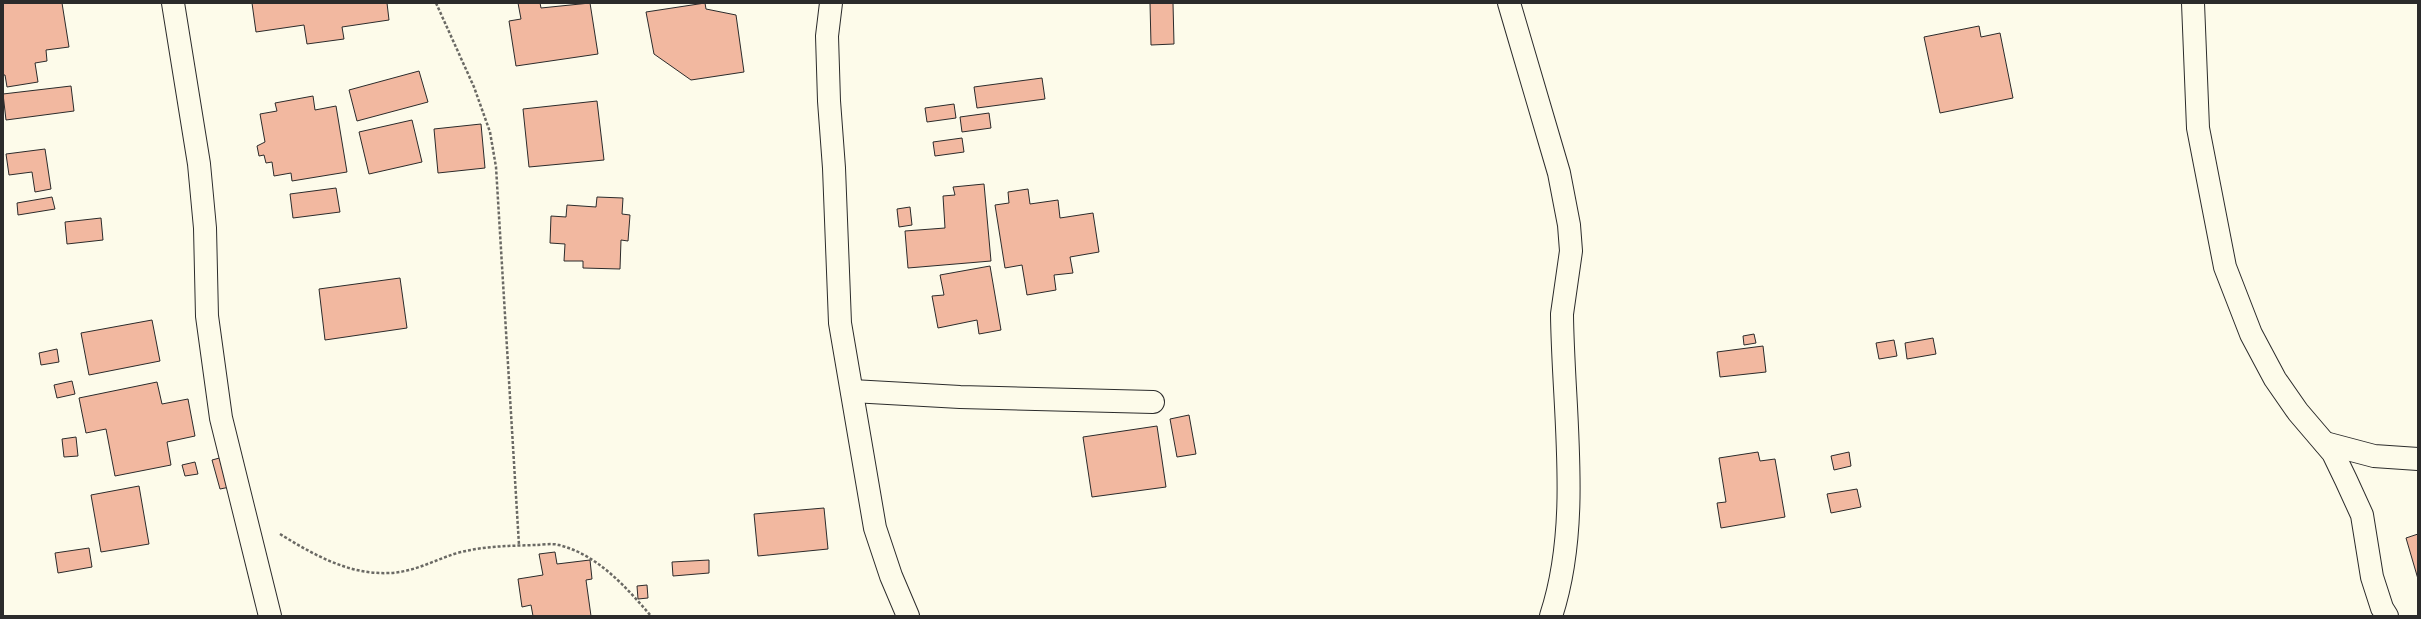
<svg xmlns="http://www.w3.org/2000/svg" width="2421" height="619" viewBox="0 0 2421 619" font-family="'Fira Sans Condensed',sans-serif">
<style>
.building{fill:#f2b8a0;stroke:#2b2b2b}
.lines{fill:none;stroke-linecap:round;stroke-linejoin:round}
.minor-casing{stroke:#2b2b2b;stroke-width:24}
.path{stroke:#6a6964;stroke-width:2.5;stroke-dasharray:3 2;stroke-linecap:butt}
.minor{stroke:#fdfbea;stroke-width:22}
</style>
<rect width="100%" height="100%" fill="#fdfbea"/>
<!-- building -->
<g class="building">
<polygon points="3,3 62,3 69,47 46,50 47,61 35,63 38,82 7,87 5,75 3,75"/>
<polygon points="252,3 387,3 389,20 342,27 344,39 307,44 304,25 256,32"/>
<polygon points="518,3 540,3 541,8 590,3 598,54 516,66 509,21 521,19"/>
<polygon points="705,3 706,9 736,15 744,72 691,80 654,54 646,12"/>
<polygon points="1150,3 1173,3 1174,44 1151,45"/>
<polygon points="1979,26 1981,37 2000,33 2013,98 1940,113 1924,37"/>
<polygon points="419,71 428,102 357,121 349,90"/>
<polygon points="1042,78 1045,99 977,108 974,87"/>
<polygon points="71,86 74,111 6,120 3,94"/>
<polygon points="313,96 315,110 336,106 347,172 292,181 291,173 274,176 272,162 266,163 264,155 259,156 257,146 265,142 260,114 277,111 275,103"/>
<polygon points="597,101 604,160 529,167 523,109"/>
<polygon points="954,104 956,118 927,122 925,108"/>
<polygon points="989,113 991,128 962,132 960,117"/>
<polygon points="412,120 422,162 369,174 359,132"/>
<polygon points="481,124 485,168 438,173 434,129"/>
<polygon points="962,138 964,152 935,156 933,142"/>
<polygon points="45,149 51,189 35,192 32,172 9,175 6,154"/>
<polygon points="984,184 991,261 908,268 905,231 945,228 943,196 955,195 953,187"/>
<polygon points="336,188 340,212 293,218 290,194"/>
<polygon points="1028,189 1030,204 1058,200 1060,218 1093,213 1099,252 1070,257 1073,273 1054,275 1056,290 1027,295 1022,265 1005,268 995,205 1009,203 1008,192"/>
<polygon points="52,197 55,209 18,215 17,203"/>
<polygon points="597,197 623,198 622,214 630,215 628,241 621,240 620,269 583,268 583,261 564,261 565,244 550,243 551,216 566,217 567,205 596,207"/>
<polygon points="910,207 912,225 899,227 897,209"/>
<polygon points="101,218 103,240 67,244 65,222"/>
<polygon points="990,266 1001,330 979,334 977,320 938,328 932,296 944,295 940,275"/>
<polygon points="400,278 407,328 325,340 319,289"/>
<polygon points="152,320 160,361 89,375 81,333"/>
<polygon points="1754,334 1756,343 1744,345 1743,336"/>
<polygon points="1933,338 1936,354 1907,359 1905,343"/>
<polygon points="1894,340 1897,356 1879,359 1876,343"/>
<polygon points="1763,346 1766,372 1720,377 1717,352"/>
<polygon points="57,349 59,362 41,365 39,353"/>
<polygon points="72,381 75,394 57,398 54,385"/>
<polygon points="157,382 162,404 188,399 195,436 167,442 171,465 115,476 106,429 86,433 79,398"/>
<polygon points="1189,415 1196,454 1177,457 1170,419"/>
<polygon points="1157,426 1166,487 1092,497 1083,437"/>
<polygon points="76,437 78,456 64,457 62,439"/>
<polygon points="1758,452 1760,461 1775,459 1785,517 1721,528 1717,503 1726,502 1719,458"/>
<polygon points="1849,452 1851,466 1834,470 1831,456"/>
<polygon points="227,456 235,486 220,489 212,460"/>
<polygon points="195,462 198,474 185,476 182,465"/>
<polygon points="139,486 149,544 101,552 91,495"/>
<polygon points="1857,489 1861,507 1831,513 1827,494"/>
<polygon points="824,508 828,549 758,556 754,514"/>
<polygon points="2418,534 2418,579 2406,538"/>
<polygon points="89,548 92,567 58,573 55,553"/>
<polygon points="555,552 557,564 590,560 592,579 586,580 591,616 533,616 531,605 522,607 518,579 543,575 539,554"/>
<polygon points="709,560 709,573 673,576 672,562"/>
<polygon points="647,585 648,598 638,599 637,586"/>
</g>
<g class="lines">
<defs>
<g id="minor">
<polyline points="173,3 199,164 205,228 207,316 221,418 270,616"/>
<polyline points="831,3 827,36 829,101 834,168 840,323 875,528 891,576 908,616"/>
<path d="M1509,3L1559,173L1569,225L1571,251L1562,314C1563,412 1582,522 1551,616"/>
<polyline points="2193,3 2198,128 2225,267 2251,334 2275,379 2298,412 2333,453 2346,480 2362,515 2372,577 2382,608 2387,616"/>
<polyline points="852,391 960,397 1153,402"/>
<polyline points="2325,443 2374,456 2418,459"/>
</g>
</defs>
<!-- minor casing -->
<use href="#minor" class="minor-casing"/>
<!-- path -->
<g class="path">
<polyline points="436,3 474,87 490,132 496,167 519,545"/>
<path d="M280,534C314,555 349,575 390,573C413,572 433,561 454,554C481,546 507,546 535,545C542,545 552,543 559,545C598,555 626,587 651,616"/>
</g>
<!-- minor -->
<use href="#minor" class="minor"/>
</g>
<!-- border -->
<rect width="2421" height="619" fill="none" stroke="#2b2b2b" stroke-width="8"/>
</svg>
